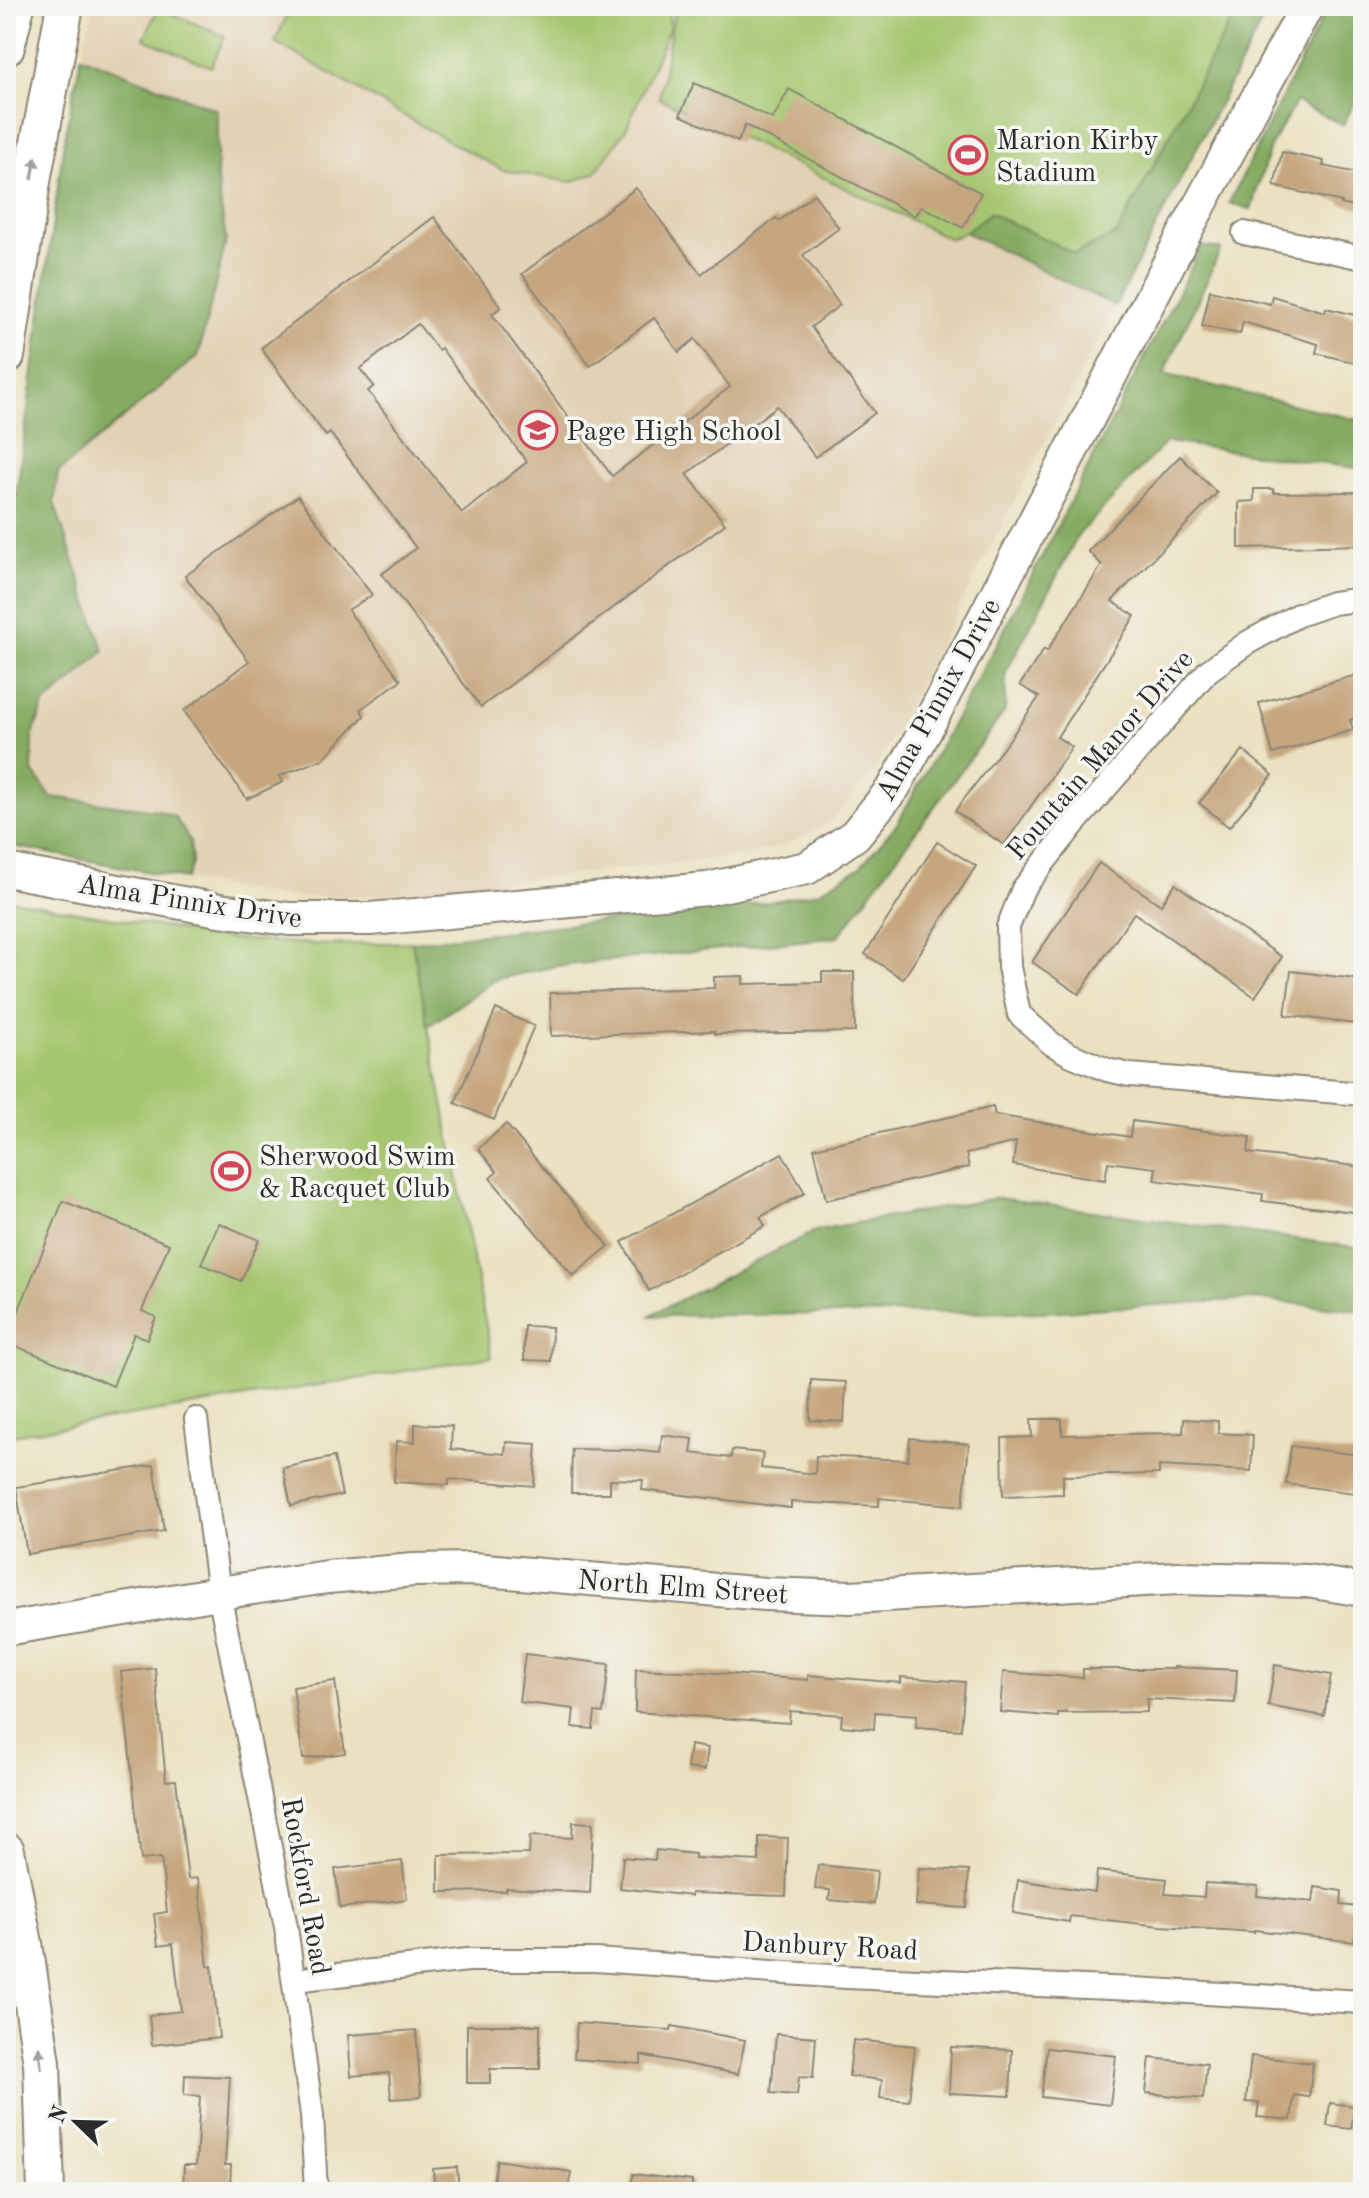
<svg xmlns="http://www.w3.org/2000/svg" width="1369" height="2198" viewBox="0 0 1369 2198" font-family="'Old Standard TT',serif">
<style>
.built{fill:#e2d1b4}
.green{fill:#a5c66e;stroke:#68784c;stroke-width:2}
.forest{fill:#84ab61;stroke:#586b46;stroke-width:2}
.building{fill:#c6a67e;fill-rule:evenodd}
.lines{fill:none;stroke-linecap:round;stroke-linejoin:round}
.street-casing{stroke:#8b8676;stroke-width:26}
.secondary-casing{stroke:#8b8676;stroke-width:36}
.primary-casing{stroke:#8b8676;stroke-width:40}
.street{stroke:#fff;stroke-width:22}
.secondary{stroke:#fff;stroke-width:32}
.primary{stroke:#fff;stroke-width:36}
.oneway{fill:#a0a0a0}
.labels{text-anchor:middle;stroke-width:7;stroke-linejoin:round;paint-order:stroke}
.poi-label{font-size:28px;fill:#2b2b2b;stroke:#f6f6f2;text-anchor:start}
.street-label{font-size:28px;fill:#2b2b2b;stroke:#f6f6f2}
</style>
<rect width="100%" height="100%" fill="#f6f6f2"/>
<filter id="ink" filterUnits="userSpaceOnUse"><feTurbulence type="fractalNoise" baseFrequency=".0125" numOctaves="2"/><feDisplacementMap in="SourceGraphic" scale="16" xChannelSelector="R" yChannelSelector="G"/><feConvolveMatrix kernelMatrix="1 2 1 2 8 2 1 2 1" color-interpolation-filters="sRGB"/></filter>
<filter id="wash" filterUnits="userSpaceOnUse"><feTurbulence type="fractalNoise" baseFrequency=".006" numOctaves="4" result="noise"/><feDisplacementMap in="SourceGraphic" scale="32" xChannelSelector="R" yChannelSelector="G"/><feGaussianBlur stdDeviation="1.8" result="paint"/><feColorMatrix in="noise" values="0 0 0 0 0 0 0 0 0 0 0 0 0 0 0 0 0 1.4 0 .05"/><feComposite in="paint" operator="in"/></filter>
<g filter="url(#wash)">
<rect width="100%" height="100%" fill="#ebe1c0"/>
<!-- built -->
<polygon class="built" points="93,6 1271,6 878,764 860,789 832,819 813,832 789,844 747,855 436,890 335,898 269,895 6,845 6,571 64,141"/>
<!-- green -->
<g class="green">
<polygon points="291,6 667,6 670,27 626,129 595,173 571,182 503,170 452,143 275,42"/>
<polygon points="672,6 1239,6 1117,234 1075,254 990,213 965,232 950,239 659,98 674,14"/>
<polygon points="158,8 225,36 211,67 144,39"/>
<polygon points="6,899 231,939 330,945 412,942 492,1357 6,1436"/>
</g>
<!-- forest -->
<g class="forest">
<polygon points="1239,6 1246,6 1265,16 1115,306 965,232 990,213 1075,254 1117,234"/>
<polygon points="1328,6 1346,6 1363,15 1363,87 1343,125 1296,102 1270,147 1251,209 1229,203"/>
<polygon points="81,56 217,110 217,180 226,241 198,356 58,472 54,503 104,651 75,678 44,704 33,735 32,770 51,797 157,810 175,817 190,841 192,863 186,879 6,845 6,571 64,141"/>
<polygon points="1202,246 1221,249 1164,374 1363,421 1363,469 1166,442 1079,534 1006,672 1005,711 838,937 557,966 497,979 428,1026 412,942 769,902 818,892 860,867 897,824 1001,636"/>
<polygon points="997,1198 1363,1248 1363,1311 1253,1299 1044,1312 649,1316 817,1230"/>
</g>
<g id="blocks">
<!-- building -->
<g class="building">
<polygon points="694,83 773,119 789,89 981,193 963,228 921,206 915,216 745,125 738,142 680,115"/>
<polygon points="1282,152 1324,161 1323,166 1363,174 1363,209 1341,204 1342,202 1274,186"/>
<path d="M636,188L701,274L776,218L779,221L814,194L839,228L803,255L840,305L811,327L875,413L815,457L777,406L687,474L725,524L481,707L382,574L416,548L330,433L326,436L261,348L434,217L501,307L492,314L612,476L730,387L695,339L679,352L654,318L590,366L522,274ZM418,324L438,350L441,348L527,462L462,513L368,391L374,386L360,369Z"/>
<polygon points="1210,290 1270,304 1272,296 1325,312 1326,308 1363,317 1363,334 1356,363 1316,353 1318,344 1243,322 1240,334 1202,326"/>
<polygon points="1180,456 1217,493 1112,601 1135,616 1057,737 1072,747 1004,845 955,811 1009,740 1039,697 1020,685 1044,649 1047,651 1102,565 1088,551"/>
<polygon points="1254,489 1273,489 1274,493 1363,492 1363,545 1239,548 1239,502 1254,501"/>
<polygon points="298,496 372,595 348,610 401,680 361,709 364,716 323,759 279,776 283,782 247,799 184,711 249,661 185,576"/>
<polygon points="1363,673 1363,716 1350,720 1353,730 1273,754 1259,703"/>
<polygon points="1243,750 1273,775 1229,827 1199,803"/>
<polygon points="937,842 976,866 903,979 865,954"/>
<polygon points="1099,863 1161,905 1175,884 1282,957 1255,997 1134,913 1079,994 1032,962"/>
<polygon points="1291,971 1363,980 1363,1025 1285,1015"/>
<polygon points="822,972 854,972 855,1032 715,1034 714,1031 551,1036 550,993 714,988 714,977 743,976 743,984 822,982"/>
<polygon points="496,1009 534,1026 494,1120 455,1103"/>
<polygon points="993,1107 995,1115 1130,1137 1132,1121 1250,1137 1248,1153 1363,1167 1363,1213 1262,1201 1263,1194 1154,1180 1156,1168 1108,1162 1105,1180 1013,1165 1016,1142 966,1154 969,1167 826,1200 814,1148"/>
<polygon points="506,1124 609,1246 573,1276 490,1178 497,1172 478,1149"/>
<polygon points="782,1153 805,1193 760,1217 765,1226 649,1291 622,1242"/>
<polygon points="63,1201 169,1244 142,1311 156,1317 147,1339 134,1334 113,1386 6,1342"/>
<polygon points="219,1223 259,1240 241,1281 201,1264"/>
<polygon points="524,1326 552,1327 551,1361 524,1360"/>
<polygon points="811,1380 846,1382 844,1422 810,1420"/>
<polygon points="1031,1419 1062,1419 1062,1435 1183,1433 1184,1419 1218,1421 1218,1433 1253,1435 1251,1471 1159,1466 1159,1474 1063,1476 1063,1494 1003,1496 1002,1438 1032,1437"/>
<polygon points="415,1424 452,1426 451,1449 505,1454 506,1442 537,1444 534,1486 449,1479 449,1485 394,1482 396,1441 415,1442"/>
<polygon points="662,1435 693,1439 691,1453 731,1458 732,1450 763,1453 761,1468 815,1474 816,1456 908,1460 910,1438 969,1444 963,1506 879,1498 879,1506 791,1502 791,1508 642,1490 643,1480 610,1479 610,1493 571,1493 572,1449 630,1450 660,1453"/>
<polygon points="1291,1446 1359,1455 1354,1493 1286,1484"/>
<polygon points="334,1457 342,1495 291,1506 283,1468"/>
<polygon points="154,1465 164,1531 27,1554 16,1487"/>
<polygon points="525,1654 609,1664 603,1713 595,1712 593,1729 572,1727 574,1709 519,1702"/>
<polygon points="1275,1665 1331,1675 1324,1716 1268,1706"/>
<polygon points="1174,1667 1237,1670 1235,1703 1147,1699 1147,1712 1058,1713 1058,1717 1000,1712 1003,1672 1083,1678 1083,1669 1174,1669"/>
<polygon points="155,1668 166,1781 176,1780 188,1879 198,1878 208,1966 212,1966 219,2038 152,2045 149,2015 181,2011 173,1944 158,1946 154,1914 167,1912 161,1858 141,1860 121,1672"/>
<polygon points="636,1669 703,1672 808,1680 808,1675 901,1683 901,1677 965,1682 961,1730 916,1727 917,1715 875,1712 874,1729 841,1726 842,1715 790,1711 789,1723 635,1712"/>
<polygon points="335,1681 345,1753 303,1759 293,1687"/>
<polygon points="690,1745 708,1748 705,1770 687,1768"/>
<polygon points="573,1822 593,1823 590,1893 506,1888 506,1891 439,1892 439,1855 529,1854 530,1836 572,1838"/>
<polygon points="759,1837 788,1838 786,1896 691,1893 691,1896 620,1888 623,1857 655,1860 656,1850 695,1854 695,1858 759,1861"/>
<polygon points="402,1861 407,1899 340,1908 335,1869"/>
<polygon points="818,1865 877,1871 874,1904 829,1900 830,1890 815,1889"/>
<polygon points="919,1868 969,1871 967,1908 916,1905"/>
<polygon points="1097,1871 1167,1879 1165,1894 1204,1897 1205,1883 1258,1886 1257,1896 1313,1902 1315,1887 1342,1891 1341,1905 1359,1907 1354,1942 1254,1930 1254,1932 1161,1926 1070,1916 1069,1922 1013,1913 1018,1880 1095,1892"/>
<polygon points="577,2023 671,2030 672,2026 745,2040 738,2074 641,2055 641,2064 574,2059"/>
<polygon points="467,2025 540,2025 540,2069 490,2069 490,2083 467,2083"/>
<polygon points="416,2030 421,2097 391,2099 389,2073 351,2076 348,2035"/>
<polygon points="776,2034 816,2037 813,2078 799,2077 797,2095 771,2093"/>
<polygon points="853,2040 915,2046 909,2101 880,2098 882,2080 849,2076"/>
<polygon points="951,2047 1012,2050 1010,2096 949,2093"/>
<polygon points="1047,2048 1116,2056 1110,2105 1041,2097"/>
<polygon points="1251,2056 1313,2063 1309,2097 1294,2095 1291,2120 1257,2117 1259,2103 1246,2102"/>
<polygon points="1150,2058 1207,2064 1203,2099 1146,2093"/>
<polygon points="185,2075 230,2077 225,2165 231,2165 230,2192 183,2192 184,2165 196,2165 200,2096 184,2095"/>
<polygon points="1330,2103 1355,2106 1351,2129 1327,2126"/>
<polygon points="497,2160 571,2172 568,2192 491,2192"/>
<polygon points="457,2167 459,2192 435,2192 433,2169"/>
<polygon points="633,2174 692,2181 692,2192 631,2192"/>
</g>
</g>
</g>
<g filter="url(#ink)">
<use href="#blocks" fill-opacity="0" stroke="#8b8676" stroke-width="2"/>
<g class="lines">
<defs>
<g id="street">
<polyline points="1244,233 1363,258"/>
<polyline points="1363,599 1333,603 1298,615 1247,643 1208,671 1075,823 1023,889 1008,927 1009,967 1019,1014 1052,1044 1069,1054 1107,1070 1130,1075 1363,1094"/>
<polyline points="196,1419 219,1593 286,1927 312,2115 316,2192"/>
<polyline points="294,1980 468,1960 595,1960 846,1977 1134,1989 1363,2002"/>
</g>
<g id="secondary">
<polyline points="6,870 219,910 289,919 370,919 707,889 807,868 855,835 894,787 923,735 1189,225 1307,6"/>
<polyline points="6,1629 219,1593 327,1577 414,1570 473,1569 765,1594 851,1597 1178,1578 1307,1581 1363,1590"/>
</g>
<g id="primary">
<polyline points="6,47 16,6"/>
<polyline points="6,356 33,175 65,6"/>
<polyline points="6,1851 24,1944 42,2063 46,2192"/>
</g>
</defs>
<!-- street casing -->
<use href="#street" class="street-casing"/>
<!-- secondary casing -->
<use href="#secondary" class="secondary-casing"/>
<!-- primary casing -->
<use href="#primary" class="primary-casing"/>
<!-- street -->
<use href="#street" class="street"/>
<!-- secondary -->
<use href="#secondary" class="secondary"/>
<!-- primary -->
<use href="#primary" class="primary"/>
</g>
<!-- one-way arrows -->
<defs><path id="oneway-solid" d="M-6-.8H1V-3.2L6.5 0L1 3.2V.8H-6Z" transform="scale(2)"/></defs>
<g class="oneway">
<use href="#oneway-solid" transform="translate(34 168) rotate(-80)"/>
<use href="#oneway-solid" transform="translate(40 2058) rotate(-97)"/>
</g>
</g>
<!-- icons -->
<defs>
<symbol id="stadium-ring" viewBox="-11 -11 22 22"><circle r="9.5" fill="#f6f6f2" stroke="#d1495b" stroke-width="1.5"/><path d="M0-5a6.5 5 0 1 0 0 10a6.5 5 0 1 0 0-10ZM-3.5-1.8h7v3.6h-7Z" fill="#d1495b"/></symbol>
<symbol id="school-ring" viewBox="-11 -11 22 22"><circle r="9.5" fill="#f6f6f2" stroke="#d1495b" stroke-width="1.5"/><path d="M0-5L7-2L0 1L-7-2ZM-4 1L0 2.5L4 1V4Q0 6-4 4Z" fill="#d1495b"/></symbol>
</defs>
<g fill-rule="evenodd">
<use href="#stadium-ring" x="946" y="133" width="44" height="44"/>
<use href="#school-ring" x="516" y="408" width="44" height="44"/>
<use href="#stadium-ring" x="209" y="1149" width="44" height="44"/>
</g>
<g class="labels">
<!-- poi labels -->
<g class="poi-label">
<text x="996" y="149">Marion Kirby<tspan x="996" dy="32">Stadium</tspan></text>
<text x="566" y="440">Page High School</text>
<text x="259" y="1165">Sherwood Swim<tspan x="259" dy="32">&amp; Racquet Club</tspan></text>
</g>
<!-- street labels -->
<g class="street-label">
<text transform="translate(937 699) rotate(-61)" y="10">Alma Pinnix Drive</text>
<text transform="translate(1099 754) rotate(-49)" y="10">Fountain Manor Drive</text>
<text transform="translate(190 900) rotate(9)" y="10">Alma Pinnix Drive</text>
<text transform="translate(683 1586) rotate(4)" y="10">North Elm Street</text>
<text transform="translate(307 1886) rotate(80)" y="10">Rockford Road</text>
<text transform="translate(830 1945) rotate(3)" y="10">Danbury Road</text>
</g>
</g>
<!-- margin -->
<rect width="1369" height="2198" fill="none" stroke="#f6f6f2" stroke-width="32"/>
<!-- north arrow -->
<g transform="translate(76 2122) rotate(293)" stroke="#f6f6f2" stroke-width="6" paint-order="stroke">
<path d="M0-6L14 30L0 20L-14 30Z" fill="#2b2b2b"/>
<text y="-12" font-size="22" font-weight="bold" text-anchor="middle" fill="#2b2b2b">N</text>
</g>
</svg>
